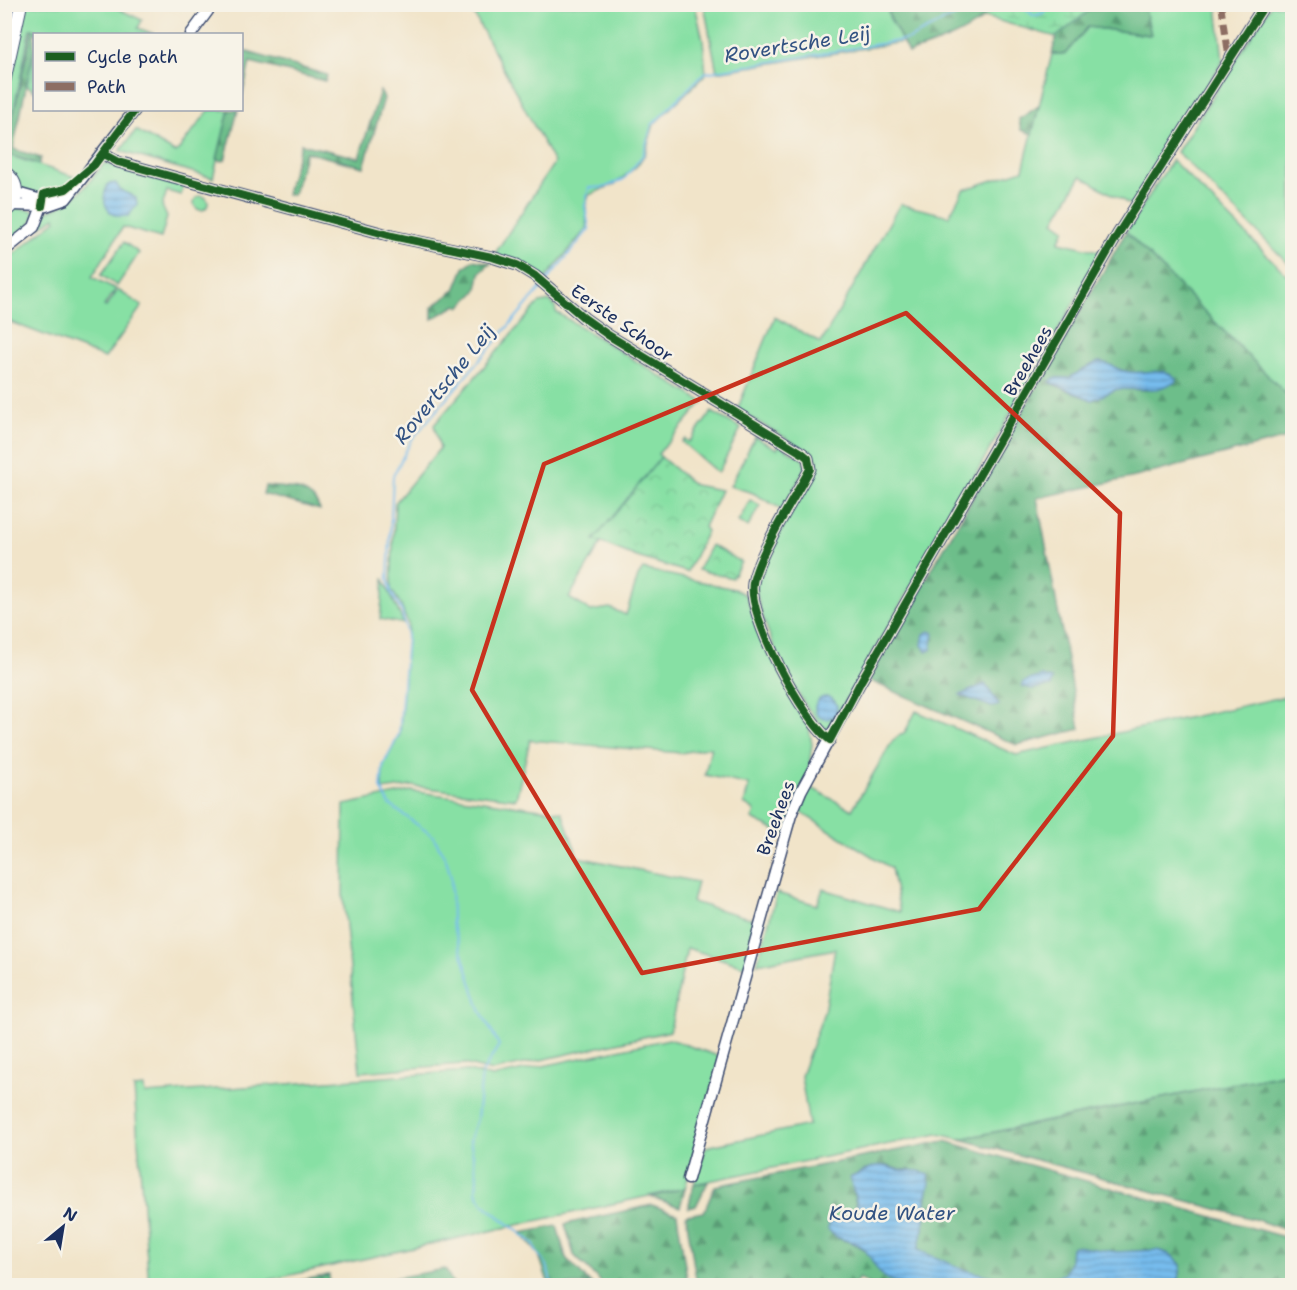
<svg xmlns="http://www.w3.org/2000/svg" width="1297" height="1290" font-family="'Shantell Sans',sans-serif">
<defs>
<pattern id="forest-firs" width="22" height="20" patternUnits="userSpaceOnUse" patternTransform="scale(1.5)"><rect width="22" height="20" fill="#6dbe8a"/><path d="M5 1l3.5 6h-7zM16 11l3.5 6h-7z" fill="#599b74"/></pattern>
<pattern id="wetland-marsh" width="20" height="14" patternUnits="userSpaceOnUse" patternTransform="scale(1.5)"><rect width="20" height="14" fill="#87e0a4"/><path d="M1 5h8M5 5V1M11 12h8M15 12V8" fill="none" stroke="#74c090"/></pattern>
<pattern id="park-crowns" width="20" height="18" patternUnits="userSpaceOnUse" patternTransform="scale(1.5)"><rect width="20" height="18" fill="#87e0a4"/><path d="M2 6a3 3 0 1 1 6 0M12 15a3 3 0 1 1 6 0" fill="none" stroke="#74c090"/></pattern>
<pattern id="water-rules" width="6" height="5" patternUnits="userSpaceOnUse" patternTransform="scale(1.5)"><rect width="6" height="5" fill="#76bced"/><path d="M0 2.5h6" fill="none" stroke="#6099c3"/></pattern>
</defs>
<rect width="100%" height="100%" fill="#f7f3e8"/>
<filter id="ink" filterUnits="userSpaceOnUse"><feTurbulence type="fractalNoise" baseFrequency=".0167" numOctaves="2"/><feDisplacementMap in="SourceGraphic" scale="12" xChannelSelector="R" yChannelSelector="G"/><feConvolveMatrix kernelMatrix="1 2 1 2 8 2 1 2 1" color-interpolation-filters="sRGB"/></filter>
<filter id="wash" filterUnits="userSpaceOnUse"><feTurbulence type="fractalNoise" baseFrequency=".008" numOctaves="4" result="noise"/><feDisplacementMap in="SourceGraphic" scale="24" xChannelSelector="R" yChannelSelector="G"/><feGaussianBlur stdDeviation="1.35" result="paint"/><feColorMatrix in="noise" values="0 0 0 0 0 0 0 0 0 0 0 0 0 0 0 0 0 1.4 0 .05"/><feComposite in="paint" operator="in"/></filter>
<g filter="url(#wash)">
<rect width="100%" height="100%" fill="#f1e4c9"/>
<!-- green -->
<path fill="#87e0a4" stroke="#518881" stroke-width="1.5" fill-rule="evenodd" d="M 5,5 L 16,5 L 5,60 Z
M 24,5 L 110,5 L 142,20 L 138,28 L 154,34 L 48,34 L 30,29 L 5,154 L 78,178 L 67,187 L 45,192 L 42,197 L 24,192 L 5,168 L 5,99 Z
M 469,5 L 695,5 L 703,40 L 706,74 L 654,124 L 645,154 L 637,166 L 615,184 L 589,195 L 586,205 L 587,228 L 545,279 L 494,255 L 554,163 Z
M 704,5 L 892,5 L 889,17 L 903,42 L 717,72 Z
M 1144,5 L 1217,5 L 1223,61 L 1132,206 L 1081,176 L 1054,221 L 1065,229 L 1059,242 L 1103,252 L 830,728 L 825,729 C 795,699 758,622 755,580 L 818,461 L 809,451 L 737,410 L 775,317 L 821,343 L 900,204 L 949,216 L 963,190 L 1023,170 L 1052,54 L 1065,54 L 1088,27 L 1151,35 Z
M 1271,5 L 1292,5 L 1292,267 L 1177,152 Z
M 209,110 L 229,110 L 213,178 L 120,151 L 136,130 L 176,153 Z
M 1172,160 L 1292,280 L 1292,400 L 1126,232 Z
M 104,163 L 184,184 L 181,195 L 167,191 L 162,206 L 167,217 L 161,238 L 123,227 L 92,277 L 116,289 L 104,306 L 106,307 L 118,290 L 142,306 L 105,358 L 5,320 L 5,261 L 56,220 L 55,217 L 41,227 L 39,224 L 45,212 C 74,203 87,186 104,163 ZM 120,190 L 132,195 L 128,216 Z
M194 203a7 7 0 1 1 14 0a7 7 0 1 1-14 0Z
M 15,208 L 32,210 L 35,213 L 29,228 L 14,238 L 5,234 L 5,215 Z
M 124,242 L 139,253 L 117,286 L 101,275 Z
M 550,301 L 555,306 L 556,312 L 703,402 L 658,454 L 661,457 L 595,539 L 601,543 L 569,598 L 591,611 L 610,608 L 626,615 L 638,576 L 643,569 L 734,589 L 746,595 L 758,631 L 808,722 L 812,744 L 808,775 L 785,835 L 752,819 L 755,811 L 744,804 L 749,785 L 705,775 L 711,747 L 681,753 L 530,740 L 516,799 L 412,786 L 382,790 L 383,766 L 400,734 L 408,624 L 400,603 L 391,589 L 395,503 L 440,448 L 434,425 L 536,306 L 540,303 Z
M 712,412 L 741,428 L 718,473 L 682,442 L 685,439 L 689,442 Z
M 755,437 L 777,449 L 779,445 L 802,458 L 806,466 L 783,510 L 753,493 L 730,486 Z
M 750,500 L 760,505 L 748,527 L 738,522 Z
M 384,580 L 404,624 L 380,619 Z
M 1292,695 L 1292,1072 L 960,1139 L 938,1134 L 694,1184 L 706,1147 L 809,1125 L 801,1076 L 824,1012 L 835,949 L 757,964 L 777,893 L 817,905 L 823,889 L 900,912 L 891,868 L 800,812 L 810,787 L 852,810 L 893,740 L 905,732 L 916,711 L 1016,755 Z
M 411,791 L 562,812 L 578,857 L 697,882 L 692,902 L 760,921 L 747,967 L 687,948 L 670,1031 L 492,1071 L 464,1064 L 360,1072 L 343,895 L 344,805 Z
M 669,1039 L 721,1057 L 685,1188 L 241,1286 L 149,1285 L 134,1088 L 144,1087 L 145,1094 L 468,1071 L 492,1077 Z"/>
<!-- forest -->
<path fill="url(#forest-firs)" stroke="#447674" stroke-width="1.5" fill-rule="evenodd" d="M 979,4 L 985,17 C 962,36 936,44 908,53 L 888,13 L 892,5 Z
M 1096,5 L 1144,5 L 1151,35 L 1088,27 L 1065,54 L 1052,54 L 1056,37 Z
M 32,29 L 48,34 L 34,34 L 34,49 L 13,149 L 41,158 L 39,164 L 5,154 Z
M 244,51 L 327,75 L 325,81 L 250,62 L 242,96 Z
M 380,91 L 384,98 L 364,167 L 306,152 L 293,195 L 286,194 L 301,144 L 359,158 Z
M 1039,106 L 1032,134 L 1021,130 L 1019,119 Z
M 229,110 L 238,110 L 225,160 L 222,161 L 217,159 Z
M 1126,232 L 1292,400 L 1292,474 L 1287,438 L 1135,477 L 1037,498 L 1080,729 L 1017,745 L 868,680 ZM 1097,362 C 1109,361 1117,371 1129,372 C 1145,374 1154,369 1171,374 L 1176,382 L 1147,390 L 1117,389 L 1092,400 L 1052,384 L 1054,378 L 1069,378 ZM 960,695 L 993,696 L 998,702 L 992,707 Z
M 473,260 L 491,263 L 480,273 C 476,299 476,289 460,307 L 457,305 L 432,319 L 432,307 L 455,290 L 464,268 Z
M 265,486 C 286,488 312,486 320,510 L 263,494 Z
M 1292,1072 L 1292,1232 L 1257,1220 L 960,1139 Z
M 945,1141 L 1284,1237 L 1292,1241 L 1292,1285 L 1178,1285 L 1181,1265 C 1166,1242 1137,1253 1114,1252 C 1102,1251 1089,1249 1076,1246 L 1071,1249 L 1070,1263 L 1064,1274 C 1028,1290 953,1271 919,1252 C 916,1239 926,1228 926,1215 C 927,1204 925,1198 929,1187 L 910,1169 C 901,1172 896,1168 887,1166 C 874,1164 861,1172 850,1178 L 858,1212 L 852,1220 L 839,1220 L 837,1238 C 844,1241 853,1242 859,1246 C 879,1261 880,1277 907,1285 L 871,1285 L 859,1278 L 853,1286 L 697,1285 L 686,1215 L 704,1212 L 715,1186 Z
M 708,1182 L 696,1206 L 688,1208 L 694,1184 Z
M 685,1188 L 680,1207 L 651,1197 L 684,1188 Z
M 652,1205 L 677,1214 L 688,1285 L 604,1285 L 574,1255 L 565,1224 Z
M 557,1226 L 566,1258 L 592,1285 L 549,1285 L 539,1255 L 521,1233 Z
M 445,1269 L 454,1285 L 356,1285 Z
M 329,1275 L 330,1285 L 280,1285 Z"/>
<!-- wetland -->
<path fill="url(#wetland-marsh)" stroke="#518881" stroke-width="1.5" d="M 979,5 L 1096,5 L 1056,37 L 985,17 Z"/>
<!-- park -->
<path fill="url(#park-crowns)" stroke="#518881" stroke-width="1.5" d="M 34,49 L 34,91 L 27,85 Z
M 661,457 L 694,485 L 721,490 L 704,527 L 707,531 L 687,572 L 637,557 L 594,540 Z
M 711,545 L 741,562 L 732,578 L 698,570 Z"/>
<!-- water -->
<path fill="url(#water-rules)" stroke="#4876a6" stroke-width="1.5" d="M 116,183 L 120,190 L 136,198 L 137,205 L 128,216 C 106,219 100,201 108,184 Z
M 1097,362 C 1108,361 1114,369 1124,371 C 1142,377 1159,364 1176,378 L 1176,382 L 1157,389 L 1117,389 L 1092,400 L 1050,382 L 1054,378 L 1069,378 Z
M 929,631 L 934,633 L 931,650 L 926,651 L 922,645 L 924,634 Z
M 1042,676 L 1052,679 L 1051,686 L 1032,689 L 1022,686 L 1023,682 Z
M 985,684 L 999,705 L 992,707 L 960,695 Z
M815 708a11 11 0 1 1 22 0a11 11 0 1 1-22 0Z
M 875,1166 C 885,1164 890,1169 899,1170 C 911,1172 917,1168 928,1175 L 930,1183 L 926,1197 L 926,1215 L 918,1250 L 965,1270 L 1013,1281 L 1037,1282 L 1064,1274 L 1070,1263 L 1071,1248 L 1074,1246 L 1117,1252 L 1157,1250 L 1171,1255 L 1181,1265 L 1178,1285 L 907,1286 C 899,1283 886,1281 881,1274 C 873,1265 869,1250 857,1244 C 846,1239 836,1240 828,1229 L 828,1223 L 854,1218 L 858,1208 L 850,1178 Z"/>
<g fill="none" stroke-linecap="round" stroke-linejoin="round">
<!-- stream -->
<path stroke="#76bced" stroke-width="2" d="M 1020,4 L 1034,16 L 1043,13 L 1052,4
M 546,282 L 589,229 L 585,206 L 589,188 L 606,187 L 624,179 L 643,155 L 652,125 L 704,73 L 909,39 L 977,4
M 542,287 L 412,439 L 393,476 L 388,579 L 391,592 L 402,612 L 407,636 L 399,734 L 383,766 L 381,788 L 390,805 L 433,836 L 446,859 L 451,877 L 452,923 L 480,1010 L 499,1045 L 482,1073 L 477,1119 L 470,1140 L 477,1176 L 476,1192 L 483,1204 L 534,1244 L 536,1251 L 547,1265 L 552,1286"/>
</g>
</g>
<g filter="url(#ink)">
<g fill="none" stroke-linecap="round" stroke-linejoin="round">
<!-- minor casing -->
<g stroke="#3b4a6e" stroke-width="13">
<path id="minor" d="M 191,34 L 213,4
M 103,154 L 118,162 L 392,236 L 492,257 L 517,265 L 535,276 L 584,318 L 608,335 L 802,453 L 808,458 L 810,469 C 795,497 758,554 753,583 C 747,616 803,720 830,740
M 17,193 L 38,199 L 54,198
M 13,205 L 46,206 L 66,199 L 135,110
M 4,251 L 34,227 L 42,206
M 688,1179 L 791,815 L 801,791 L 861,681 L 1118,234 L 1265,4"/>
</g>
<!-- major casing -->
<g stroke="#3b4a6e" stroke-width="14">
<path id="major" d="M 4,82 L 21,4
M 4,172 C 20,182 20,202 4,212"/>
</g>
<!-- minor -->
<use href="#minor" stroke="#fff" stroke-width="10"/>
<!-- major -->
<use href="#major" stroke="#fff" stroke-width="12"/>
<!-- quiet -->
<path stroke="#8d6e63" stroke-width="6" stroke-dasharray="12 6" stroke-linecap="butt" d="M 1221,4 L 1229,61"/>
<!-- cycleway casing -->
<g stroke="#f7f3e8" stroke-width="11">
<path id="cycleway" d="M 103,154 L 118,162 L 392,236 L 492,257 L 517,265 L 535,276 L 584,318 L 608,335 L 802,453 L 808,458 L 810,469 C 795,497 758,554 753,583 C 747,616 803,720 830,740 L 861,681 L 1118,234 L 1265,4
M 42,206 L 44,194 L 66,189 L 94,165 L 135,110"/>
</g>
<!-- cycleway -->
<use href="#cycleway" stroke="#1b5e20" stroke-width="8"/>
</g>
</g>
<!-- marked area -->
<path fill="none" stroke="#c8321e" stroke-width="4.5" stroke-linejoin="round" d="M 906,313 L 1120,513 L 1113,736 L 979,909 L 642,973 L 472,690 L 544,464 Z"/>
<g text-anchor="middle" stroke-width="5" stroke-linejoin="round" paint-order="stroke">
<!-- street labels -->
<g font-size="18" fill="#1b2f5e" stroke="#f7f3e8">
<text transform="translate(622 323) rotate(35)" y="6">Eerste Schoor</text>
<text transform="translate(1028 361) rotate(-60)" y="6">Breehees</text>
<text transform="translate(776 818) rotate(-70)" y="6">Breehees</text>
</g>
<!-- water labels -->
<g font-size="20" font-style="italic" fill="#325282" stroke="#f7f3e8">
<text transform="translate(797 44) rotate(-9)" y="7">Rovertsche Leij</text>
<text transform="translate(444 384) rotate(-51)" y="7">Rovertsche Leij</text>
<text x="892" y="1220">Koude Water</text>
</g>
</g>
<!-- margin -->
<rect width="1297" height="1290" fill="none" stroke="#f7f3e8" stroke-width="24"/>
<!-- legend -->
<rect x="33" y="33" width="210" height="78" fill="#f7f3e8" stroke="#9fa5b1" stroke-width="1.5"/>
<rect x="45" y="52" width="30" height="9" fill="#1b5e20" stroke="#9fa5b1" stroke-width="1.5"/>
<text x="87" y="63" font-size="18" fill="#1b2f5e">Cycle path</text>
<rect x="45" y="82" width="30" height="9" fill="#8d6e63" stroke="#9fa5b1" stroke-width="1.5"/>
<text x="87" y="93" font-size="18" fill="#1b2f5e">Path</text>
<!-- north arrow -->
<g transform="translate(63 1227) rotate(30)" stroke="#f7f3e8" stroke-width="4.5" paint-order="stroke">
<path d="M0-4.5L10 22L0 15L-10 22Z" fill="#1b2f5e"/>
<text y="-9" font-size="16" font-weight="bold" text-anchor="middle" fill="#1b2f5e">N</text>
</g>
</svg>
